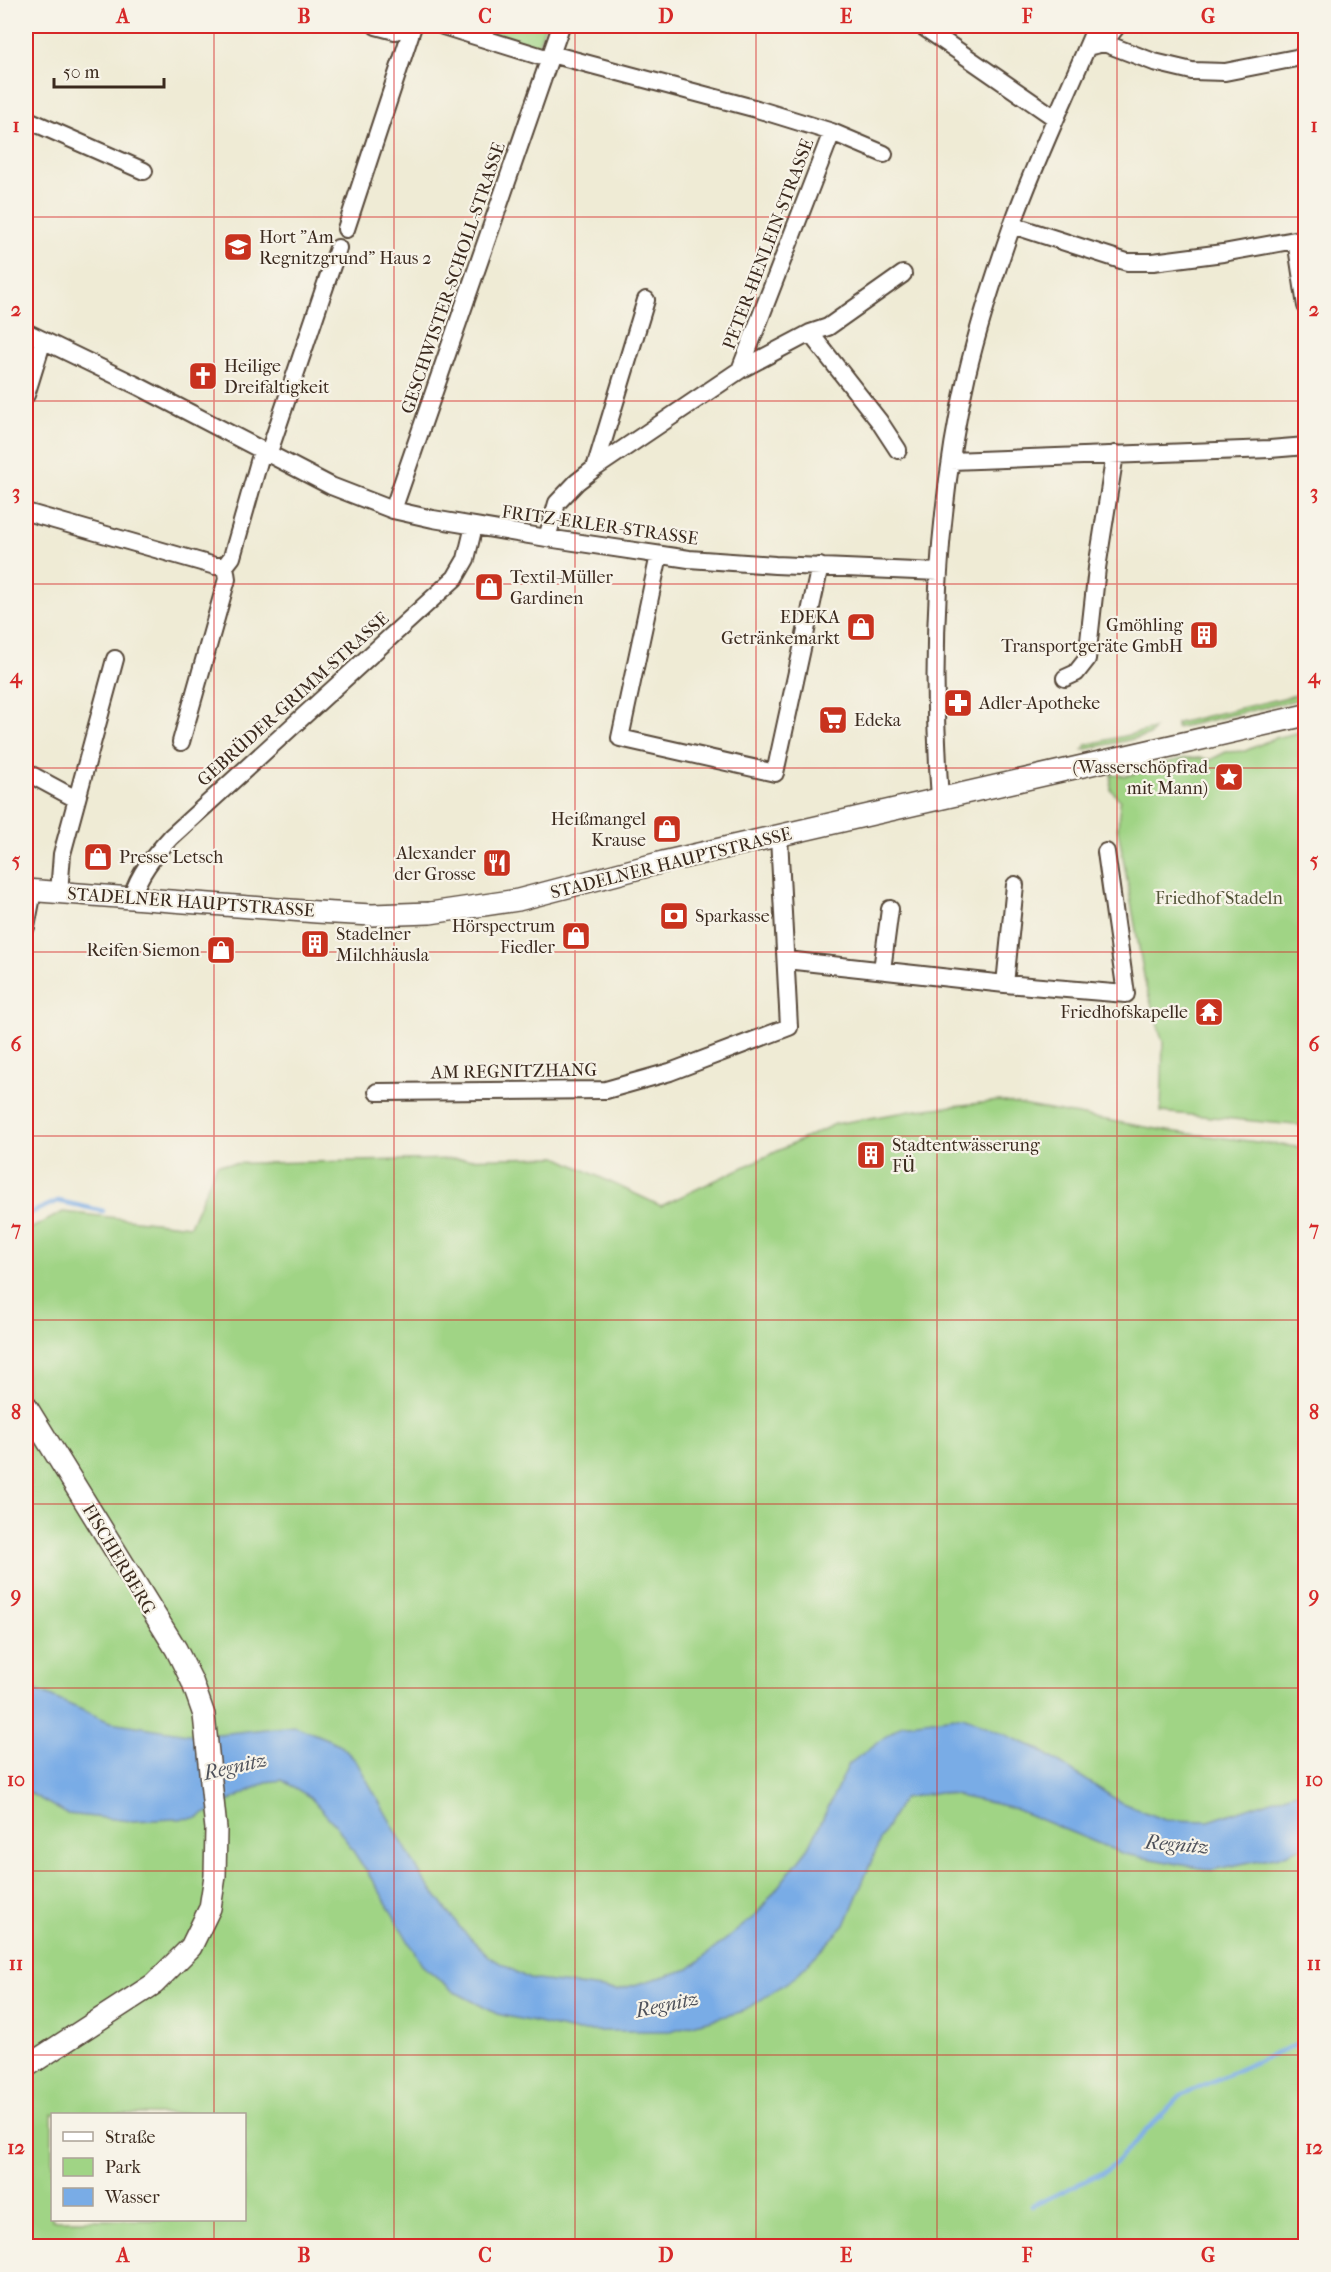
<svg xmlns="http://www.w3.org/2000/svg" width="1331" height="2272" font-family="'IM FELL French Canon',serif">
<rect width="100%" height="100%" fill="#f7f3e8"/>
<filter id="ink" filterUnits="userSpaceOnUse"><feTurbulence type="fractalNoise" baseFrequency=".0167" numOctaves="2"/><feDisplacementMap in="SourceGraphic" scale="12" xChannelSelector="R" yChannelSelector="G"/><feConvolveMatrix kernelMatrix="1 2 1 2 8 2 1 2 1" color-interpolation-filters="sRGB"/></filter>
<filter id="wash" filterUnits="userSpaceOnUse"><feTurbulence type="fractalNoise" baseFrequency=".008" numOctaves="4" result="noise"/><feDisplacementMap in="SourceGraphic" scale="24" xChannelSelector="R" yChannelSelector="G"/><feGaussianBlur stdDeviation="1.35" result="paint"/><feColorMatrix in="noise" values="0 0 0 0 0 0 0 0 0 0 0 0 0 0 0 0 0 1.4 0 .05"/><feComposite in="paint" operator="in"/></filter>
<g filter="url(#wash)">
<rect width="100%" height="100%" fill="#efebd5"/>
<!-- green -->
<path fill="#a0d485" stroke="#6e7f52" stroke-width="1.5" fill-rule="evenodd" d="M 463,26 L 545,26 L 536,50 Z
M 1305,693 L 1305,698 L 1176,728 L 1177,723 Z
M 1154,729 L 1150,735 L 1083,750 L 1086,745 Z
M 1305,731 L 1305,1126 L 1161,1112 L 1163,1042 L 1146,987 L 1118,829 L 1120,800 L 1111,790 L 1111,774 C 1116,775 1124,777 1129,775 C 1156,768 1183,752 1210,760 L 1226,752 L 1245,751 L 1275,738 Z
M 999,1101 L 1168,1131 L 1305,1148 L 1305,2246 L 26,2246 L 26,1231 L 63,1212 L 190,1226 L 217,1164 L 557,1157 L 661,1206 L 835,1124 L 917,1110 ZM 52,2114 L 244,2114 L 244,2220 L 52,2220 Z"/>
<!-- water -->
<path fill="#79ace6" stroke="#5a6b82" stroke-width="1.5" d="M 26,1686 L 110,1722 L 200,1736 L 295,1726 L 339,1744 L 356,1761 L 422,1877 L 462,1930 L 491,1958 L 529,1979 L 617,1990 L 689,1969 L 756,1915 L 809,1847 L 849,1764 L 902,1724 L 963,1716 L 1040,1750 L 1120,1802 L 1165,1820 L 1209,1821 L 1305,1789 L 1305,1846 L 1280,1856 L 1211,1870 L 1124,1854 L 1010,1807 L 939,1792 L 903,1798 L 881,1838 L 845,1925 L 795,1977 L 744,2011 L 670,2031 L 574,2031 L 497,2014 L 455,1992 L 422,1965 L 380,1892 L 338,1828 L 310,1797 L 282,1780 L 266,1782 L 197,1818 L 131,1821 L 67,1814 L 26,1791 Z"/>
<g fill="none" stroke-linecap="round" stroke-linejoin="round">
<!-- stream -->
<path stroke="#79ace6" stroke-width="4.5" d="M 26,1215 L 58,1201 L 103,1211
M 1032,2206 L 1108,2170 L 1181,2095 L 1306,2040"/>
</g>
</g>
<g filter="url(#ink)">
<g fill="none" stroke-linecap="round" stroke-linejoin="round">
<!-- minor casing -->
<g stroke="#564739" stroke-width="20">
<path id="minor" d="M 376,26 L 395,31 L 405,26
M 443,26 L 549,59
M 922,26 L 1055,118
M 1104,43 L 1117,26
M 1087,47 L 1104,43 L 1154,62 L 1192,71 L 1225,72 L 1306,56
M 551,54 L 757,109 L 832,132 L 740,370
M 26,119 L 144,171
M 832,132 L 884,154
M 1012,225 L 1127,262 L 1153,262 L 1223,253 L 1306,238
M 346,229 L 413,26
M 1296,240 L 1306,306
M 26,332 L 140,387 L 331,486 L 393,510 L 433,519 L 547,538 L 689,559 L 775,565 L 939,572
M 810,333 L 879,421 L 898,450
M 26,395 L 43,340
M 268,455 L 338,248
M 951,461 L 1270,449 L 1306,446
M 595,468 L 646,300
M 393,510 L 561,26
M 26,512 L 215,566 L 225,566 L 232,557 L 262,451
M 547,538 L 557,503 L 577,482 L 595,468 L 740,370 L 810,333 L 828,327 L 903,274
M 659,555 L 620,738 L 775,773 L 820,566
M 1065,678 L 1076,673 L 1087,659 L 1097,568 L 1115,454
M 181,742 L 227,579 L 225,566
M 26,772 L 76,799
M 940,798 C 930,661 936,508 967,374 C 979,324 995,274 1012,226 C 1036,158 1068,93 1096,26
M 59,893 L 62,854 L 115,659
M 131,899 C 140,872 152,858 171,837 L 455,578 L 466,559 L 474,526
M 26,927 L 33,891
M 786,960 L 1005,984 L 1126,994 L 1106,852
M 882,970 L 890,909
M 1005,984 L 1015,885
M 377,1092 L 606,1090 L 670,1072 L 789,1027 L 779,837"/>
</g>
<!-- major casing -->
<g stroke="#564739" stroke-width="24">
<path id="major" d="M 26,890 L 317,912 L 372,915 L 430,913 L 518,900 L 663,862 L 1306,715
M 26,1406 L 176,1649 L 192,1681 L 204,1715 L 216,1829 L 215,1876 L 210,1908 L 191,1947 L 154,1984 L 26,2067"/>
</g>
<!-- minor -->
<use href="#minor" stroke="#fff" stroke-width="16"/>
<!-- major -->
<use href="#major" stroke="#fff" stroke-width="21"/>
</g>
</g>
<!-- grid -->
<path fill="none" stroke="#d62828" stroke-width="1.5" stroke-opacity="0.55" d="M 214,26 L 214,2114M 394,26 L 394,2246M 575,26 L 575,2246M 756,26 L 756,2246M 937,26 L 937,2246M 1117,26 L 1117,2246M 26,217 L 1306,217M 26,401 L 1306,401M 26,584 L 1306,584M 26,768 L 1306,768M 26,952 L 1306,952M 26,1136 L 1306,1136M 26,1320 L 1306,1320M 26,1504 L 1306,1504M 26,1688 L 1306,1688M 26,1871 L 1306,1871M 26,2055 L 1306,2055M 214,2220 L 214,2246"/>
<!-- icons -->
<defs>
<g id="school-square" transform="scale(1.5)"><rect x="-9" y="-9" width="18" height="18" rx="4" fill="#c8321e" stroke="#f7f3e8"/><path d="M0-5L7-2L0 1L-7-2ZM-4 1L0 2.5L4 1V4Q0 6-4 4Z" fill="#fff"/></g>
<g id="church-square" transform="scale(1.5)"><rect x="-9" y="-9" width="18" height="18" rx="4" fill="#c8321e" stroke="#f7f3e8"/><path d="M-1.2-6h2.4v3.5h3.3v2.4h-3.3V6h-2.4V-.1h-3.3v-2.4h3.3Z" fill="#fff"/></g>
<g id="shop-square" transform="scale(1.5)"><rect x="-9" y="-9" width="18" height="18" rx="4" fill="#c8321e" stroke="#f7f3e8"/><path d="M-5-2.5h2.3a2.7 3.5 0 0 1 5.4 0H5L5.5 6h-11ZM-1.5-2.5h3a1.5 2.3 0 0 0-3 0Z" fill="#fff"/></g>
<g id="building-square" transform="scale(1.5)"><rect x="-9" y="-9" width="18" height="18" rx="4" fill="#c8321e" stroke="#f7f3e8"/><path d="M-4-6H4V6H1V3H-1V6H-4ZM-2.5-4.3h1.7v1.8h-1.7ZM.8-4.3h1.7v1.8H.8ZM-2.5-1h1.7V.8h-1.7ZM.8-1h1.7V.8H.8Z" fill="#fff"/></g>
<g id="pharmacy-square" transform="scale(1.5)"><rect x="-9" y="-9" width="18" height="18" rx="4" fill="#c8321e" stroke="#f7f3e8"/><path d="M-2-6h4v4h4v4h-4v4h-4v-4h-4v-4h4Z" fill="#fff"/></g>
<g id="supermarket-square" transform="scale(1.5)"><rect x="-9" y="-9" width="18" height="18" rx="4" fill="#c8321e" stroke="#f7f3e8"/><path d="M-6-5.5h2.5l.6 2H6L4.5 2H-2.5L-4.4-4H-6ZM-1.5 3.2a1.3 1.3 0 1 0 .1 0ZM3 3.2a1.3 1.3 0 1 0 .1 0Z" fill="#fff"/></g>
<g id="sight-square" transform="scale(1.5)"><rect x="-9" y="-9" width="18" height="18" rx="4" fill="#c8321e" stroke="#f7f3e8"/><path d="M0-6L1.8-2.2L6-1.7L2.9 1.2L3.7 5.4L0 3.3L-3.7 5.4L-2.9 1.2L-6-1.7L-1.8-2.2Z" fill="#fff"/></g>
<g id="restaurant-square" transform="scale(1.5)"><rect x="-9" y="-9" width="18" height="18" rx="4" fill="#c8321e" stroke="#f7f3e8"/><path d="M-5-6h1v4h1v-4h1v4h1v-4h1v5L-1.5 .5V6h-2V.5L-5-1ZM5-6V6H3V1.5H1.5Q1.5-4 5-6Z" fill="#fff"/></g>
<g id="bank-square" transform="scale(1.5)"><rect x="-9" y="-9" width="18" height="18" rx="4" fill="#c8321e" stroke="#f7f3e8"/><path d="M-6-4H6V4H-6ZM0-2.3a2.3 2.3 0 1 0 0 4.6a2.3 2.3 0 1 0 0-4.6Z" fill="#fff"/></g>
<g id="temple-square" transform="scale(1.5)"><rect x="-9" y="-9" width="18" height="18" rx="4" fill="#c8321e" stroke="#f7f3e8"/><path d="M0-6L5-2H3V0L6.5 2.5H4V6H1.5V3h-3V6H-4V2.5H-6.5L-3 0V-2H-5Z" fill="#fff"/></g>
</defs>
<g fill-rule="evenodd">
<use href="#school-square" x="238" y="247"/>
<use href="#church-square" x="203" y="376"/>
<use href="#shop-square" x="489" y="587"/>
<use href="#shop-square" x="861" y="627"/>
<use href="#building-square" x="1204" y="635"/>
<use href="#pharmacy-square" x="958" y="703"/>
<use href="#supermarket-square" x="833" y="720"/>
<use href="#sight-square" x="1229" y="777"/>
<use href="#shop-square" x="667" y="829"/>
<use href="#shop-square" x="98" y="857"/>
<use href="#restaurant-square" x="497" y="863"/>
<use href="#bank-square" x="674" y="916"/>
<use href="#shop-square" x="576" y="936"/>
<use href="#building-square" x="315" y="944"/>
<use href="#shop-square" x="221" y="950"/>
<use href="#temple-square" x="1209" y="1012"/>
<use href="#building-square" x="871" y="1155"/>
</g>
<g text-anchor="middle" stroke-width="4.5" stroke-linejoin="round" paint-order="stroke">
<!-- poi labels -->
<g font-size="18" fill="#3b2a1e" stroke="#f7f3e8" text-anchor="start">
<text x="259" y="243">Hort "Am<tspan x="259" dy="21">Regnitzgrund" Haus 2</tspan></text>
<text x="224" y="372">Heilige<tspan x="224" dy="21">Dreifaltigkeit</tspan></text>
<text x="510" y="583">Textil-Müller<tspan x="510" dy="21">Gardinen</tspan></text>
<text x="840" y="623" text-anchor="end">EDEKA<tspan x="840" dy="21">Getränkemarkt</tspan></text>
<text x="1183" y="631" text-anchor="end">Gmöhling<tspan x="1183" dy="21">Transportgeräte GmbH</tspan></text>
<text x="979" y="709">Adler-Apotheke</text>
<text x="854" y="726">Edeka</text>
<text x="1208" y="773" text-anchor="end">(Wasserschöpfrad<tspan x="1208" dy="21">mit Mann)</tspan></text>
<text x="646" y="825" text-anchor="end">Heißmangel<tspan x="646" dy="21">Krause</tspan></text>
<text x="476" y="859" text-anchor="end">Alexander<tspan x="476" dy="21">der Grosse</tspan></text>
<text x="119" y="863">Presse Letsch</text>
<text x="695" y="922">Sparkasse</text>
<text x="555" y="932" text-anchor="end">Hörspectrum<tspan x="555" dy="21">Fiedler</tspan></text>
<text x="336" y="940">Stadelner<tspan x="336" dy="21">Milchhäusla</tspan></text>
<text x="200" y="956" text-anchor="end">Reifen Siemon</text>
<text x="1188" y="1018" text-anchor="end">Friedhofskapelle</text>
<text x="892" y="1151">Stadtentwässerung<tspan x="892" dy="21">FÜ</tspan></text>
</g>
<!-- street labels -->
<g font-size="18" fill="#3b2a1e" stroke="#f7f3e8">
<text transform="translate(768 244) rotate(-69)" y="6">PETER-HENLEIN-STRASSE</text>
<text transform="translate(453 278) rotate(-71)" y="6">GESCHWISTER-SCHOLL-STRASSE</text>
<text transform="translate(600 525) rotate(8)" y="6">FRITZ-ERLER-STRASSE</text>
<text transform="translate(293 699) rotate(-42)" y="6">GEBRÜDER-GRIMM-STRASSE</text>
<text transform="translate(671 863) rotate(-14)" y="6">STADELNER HAUPTSTRASSE</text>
<text transform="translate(191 902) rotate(4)" y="6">STADELNER HAUPTSTRASSE</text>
<text transform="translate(514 1071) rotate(-1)" y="6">AM REGNITZHANG</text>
<text transform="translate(119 1559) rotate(59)" y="6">FISCHERBERG</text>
</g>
<!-- park labels -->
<g font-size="18" fill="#545438" stroke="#f7f3e8">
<text x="1219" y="904">Friedhof Stadeln</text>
</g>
<!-- water labels -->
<g font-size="20" font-style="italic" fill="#4e515a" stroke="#f7f3e8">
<text transform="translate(235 1766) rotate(-13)" y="7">Regnitz</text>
<text transform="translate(1177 1844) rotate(5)" y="7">Regnitz</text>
<text transform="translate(667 2004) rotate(-12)" y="7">Regnitz</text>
</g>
</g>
<!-- margin -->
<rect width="1331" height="2272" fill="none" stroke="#f7f3e8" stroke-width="66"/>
<!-- legend -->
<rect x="51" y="2113" width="195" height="108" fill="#f7f3e8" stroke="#aca397" stroke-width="1.5"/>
<rect x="63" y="2132" width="30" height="9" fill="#ffffff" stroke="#aca397" stroke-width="1.5"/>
<text x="105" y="2143" font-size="18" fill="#3b2a1e">Straße</text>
<rect x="63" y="2158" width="30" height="18" fill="#a0d485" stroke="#aca397" stroke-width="1.5"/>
<text x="105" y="2173" font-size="18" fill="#3b2a1e">Park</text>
<rect x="63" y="2188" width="30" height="18" fill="#79ace6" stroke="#aca397" stroke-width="1.5"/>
<text x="105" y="2203" font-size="18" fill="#3b2a1e">Wasser</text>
<!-- scale -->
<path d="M54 78v9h110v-9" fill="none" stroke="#3b2a1e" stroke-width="3"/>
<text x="63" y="78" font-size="18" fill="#3b2a1e" stroke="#f7f3e8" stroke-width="4.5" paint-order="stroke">50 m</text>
<rect x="33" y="33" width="1265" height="2206" fill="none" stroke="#d62828" stroke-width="2"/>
<g font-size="20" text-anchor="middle" font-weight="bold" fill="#d62828">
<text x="123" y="23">A</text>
<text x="304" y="23">B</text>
<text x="485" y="23">C</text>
<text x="666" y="23">D</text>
<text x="846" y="23">E</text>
<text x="1027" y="23">F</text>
<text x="1208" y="23">G</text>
<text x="16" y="132">1</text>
<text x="1314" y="132">1</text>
<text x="16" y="316">2</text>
<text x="1314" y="316">2</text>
<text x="16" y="499">3</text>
<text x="1314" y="499">3</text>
<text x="16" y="683">4</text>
<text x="1314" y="683">4</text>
<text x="16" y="867">5</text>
<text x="1314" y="867">5</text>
<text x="16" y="1051">6</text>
<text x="1314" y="1051">6</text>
<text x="16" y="1235">7</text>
<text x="1314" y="1235">7</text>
<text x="16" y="1419">8</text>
<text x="1314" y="1419">8</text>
<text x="16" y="1602">9</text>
<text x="1314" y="1602">9</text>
<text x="16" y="1786">10</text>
<text x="1314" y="1786">10</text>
<text x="16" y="1970">11</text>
<text x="1314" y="1970">11</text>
<text x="16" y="2154">12</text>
<text x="1314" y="2154">12</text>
<text x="123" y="2262">A</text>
<text x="304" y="2262">B</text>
<text x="485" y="2262">C</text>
<text x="666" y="2262">D</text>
<text x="846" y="2262">E</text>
<text x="1027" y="2262">F</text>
<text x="1208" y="2262">G</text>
</g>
</svg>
